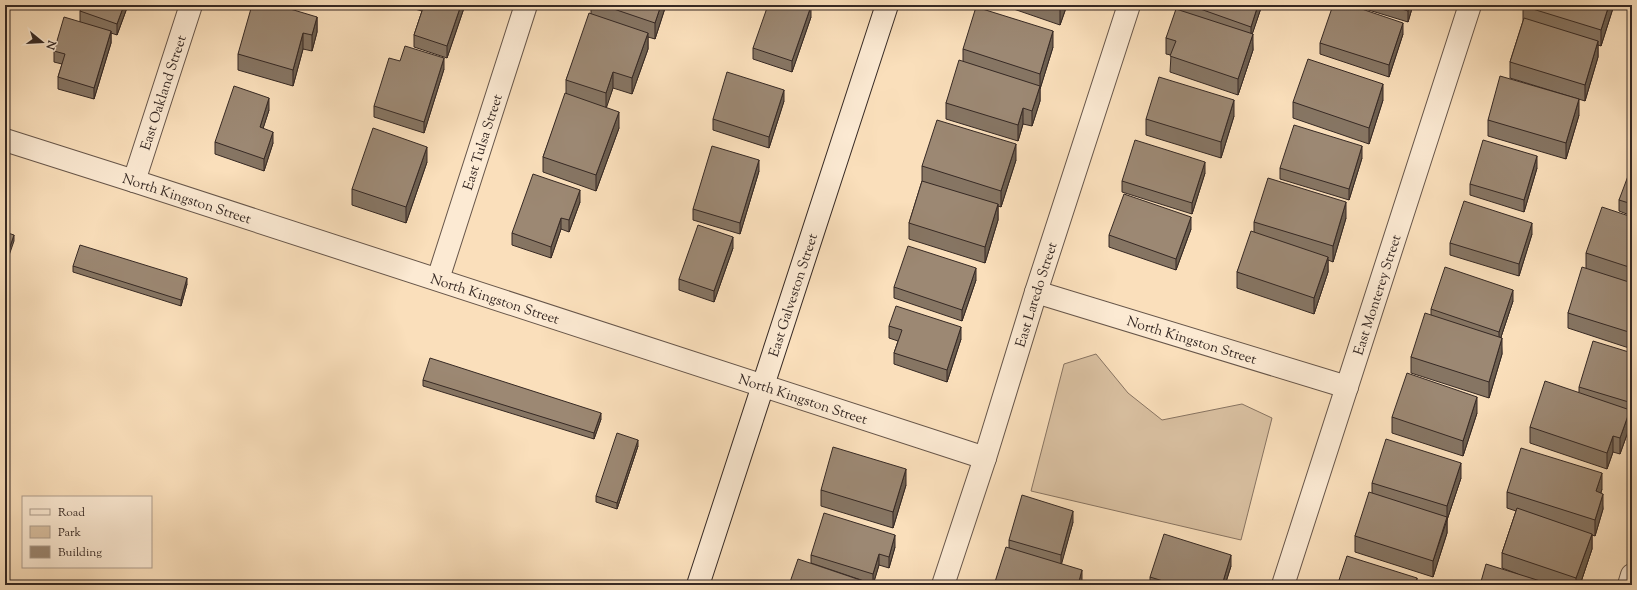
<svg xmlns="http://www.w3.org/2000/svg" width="1637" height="590" font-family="'Sorts Mill Goudy',serif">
<rect width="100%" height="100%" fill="#fadfbb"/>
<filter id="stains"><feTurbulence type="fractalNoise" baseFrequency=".005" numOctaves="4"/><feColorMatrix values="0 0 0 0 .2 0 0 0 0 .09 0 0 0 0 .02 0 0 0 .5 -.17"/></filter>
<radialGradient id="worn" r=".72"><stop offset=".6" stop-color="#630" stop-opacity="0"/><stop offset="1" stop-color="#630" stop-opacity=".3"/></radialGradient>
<!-- green -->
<path fill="#d9c0a1" stroke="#887462" d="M 1096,354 L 1128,393 L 1162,420 L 1242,404 L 1272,418 L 1241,540 L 1031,491 L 1064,364 Z"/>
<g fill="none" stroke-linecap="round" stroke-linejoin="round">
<!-- street casing -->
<g stroke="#67564a" stroke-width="24">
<g id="street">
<path id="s1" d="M 5,140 L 134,181 L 985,458"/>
<path id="s2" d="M 134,181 L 191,5"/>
<path id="s3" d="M 438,279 L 526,5"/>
<path id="s4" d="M 1036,292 L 1347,387"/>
<path id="s5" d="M 943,585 L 985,458 L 1036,292 L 1129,5"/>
<path id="s6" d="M 1283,585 L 1470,5"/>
<path d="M 1629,585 L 1632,575"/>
</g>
</g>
<!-- secondary casing -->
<g stroke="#362924" stroke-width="24">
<g id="secondary">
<path id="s7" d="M 698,585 L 887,5"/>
</g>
</g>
<!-- street -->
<use href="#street" stroke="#fcead3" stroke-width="22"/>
<!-- secondary -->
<use href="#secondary" stroke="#fcead3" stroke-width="22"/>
</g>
<!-- wall -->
<path fill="#867563" stroke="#362924" d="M 128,5 L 117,35 L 111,33 L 111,43 L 94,99 L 58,89 L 58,77 L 62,64 L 54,62 L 54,51 L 80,22 L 80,11 Z
M 291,5 L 305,5 L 304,9 Z
M 411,5 L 465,5 L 447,58 L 414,47 L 414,35 L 422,11 L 411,8 Z
M 591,5 L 666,5 L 655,39 L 648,37 L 648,49 L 632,94 L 613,88 L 606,107 L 619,128 L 596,191 L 543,172 L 543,157 L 566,94 L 566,80 L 591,14 Z
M 1002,5 L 1067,5 L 1060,25 Z
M 1181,5 L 1262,5 L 1252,34 L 1253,50 L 1238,95 L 1170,72 L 1171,55 L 1166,54 L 1166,38 L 1181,11 Z
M 1352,5 L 1413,5 L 1408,22 Z
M 1614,5 L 1601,46 L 1598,45 L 1598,57 L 1585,101 L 1510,78 L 1510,62 L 1523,21 L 1523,6 Z
M 317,17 L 317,32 L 312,51 L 303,49 L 293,86 L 238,70 L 238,54 Z
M 811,17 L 792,72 L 753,59 L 753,48 Z
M 1403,34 L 1389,77 L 1320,54 L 1320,43 Z
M 1053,47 L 1040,89 L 1040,101 L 1032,126 L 1023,124 L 1018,141 L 946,119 L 946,103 L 963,62 L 963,49 Z
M 444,69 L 424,133 L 374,117 L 374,106 Z
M 1383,100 L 1369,144 L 1293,118 L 1293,102 Z
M 784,101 L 769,148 L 713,130 L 713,119 Z
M 269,110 L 263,128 L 273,143 L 264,171 L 215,154 L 215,142 Z
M 1579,115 L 1566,159 L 1488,136 L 1488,120 Z
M 1234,116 L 1221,158 L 1146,135 L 1146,119 Z
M 1362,158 L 1349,200 L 1280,179 L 1280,168 Z
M 1016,160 L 1001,207 L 998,206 L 998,220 L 985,263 L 909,239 L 909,223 L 922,181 L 922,166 Z
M 427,162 L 406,223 L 352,205 L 352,189 Z
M 1537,168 L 1524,212 L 1470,195 L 1470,184 Z
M 759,171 L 740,234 L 693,220 L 693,209 Z
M 1205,173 L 1192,214 L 1122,192 L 1122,181 Z
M 1632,177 L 1632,216 L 1619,211 L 1619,200 Z
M 580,202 L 569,232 L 561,229 L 551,258 L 512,245 L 512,233 Z
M 1632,217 L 1632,349 L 1568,328 L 1568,313 L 1586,268 L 1586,253 Z
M 1346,218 L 1333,262 L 1328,260 L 1328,272 L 1314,314 L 1237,288 L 1237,272 L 1254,232 L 1254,222 Z
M 1191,229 L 1176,270 L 1109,247 L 1109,235 Z
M 1532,234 L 1519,276 L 1450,255 L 1450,243 Z
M 733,248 L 714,302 L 679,290 L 679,279 Z
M 73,266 L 187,284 L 181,306 L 73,272 Z
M 976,280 L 962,321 L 894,298 L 894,287 Z
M 1513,301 L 1501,337 L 1502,354 L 1489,398 L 1411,373 L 1411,357 L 1431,315 L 1431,309 Z
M 889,326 L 961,339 L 947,382 L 894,364 L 894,353 L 898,341 L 889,338 Z
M 1632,353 L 1632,414 L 1630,414 L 1630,426 L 1620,454 L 1613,452 L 1607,469 L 1530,443 L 1530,427 L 1579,392 L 1579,387 Z
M 423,380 L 601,419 L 594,439 L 423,386 Z
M 1477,413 L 1463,456 L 1392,433 L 1392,417 Z
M 638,446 L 617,509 L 596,502 L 596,496 Z
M 1461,478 L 1447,520 L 1447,533 L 1433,577 L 1355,552 L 1355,536 L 1372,493 L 1372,483 Z
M 906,485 L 893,528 L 821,506 L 821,490 Z
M 1602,489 L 1601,493 L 1603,509 L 1595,536 L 1592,535 L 1592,549 L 1580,585 L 1480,585 L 1518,574 L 1502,568 L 1502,553 L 1516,511 L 1507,508 L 1507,492 Z
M 1073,522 L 1061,564 L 1082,585 L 1009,548 L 1009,540 Z
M 895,547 L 889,568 L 879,565 L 873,584 L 811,563 L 811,555 Z
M 1231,566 L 1225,585 L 1150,585 L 1150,577 Z
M 1339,580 L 1417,585 L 1339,585 Z"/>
<!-- shaded-wall -->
<path fill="#6d5f50" stroke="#362924" d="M 124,5 L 128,5 L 117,35 L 117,24 Z
M 461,5 L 465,5 L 447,58 L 447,46 Z
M 661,5 L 666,5 L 655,39 L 655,23 Z
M 1062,5 L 1067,5 L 1060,25 L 1060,9 Z
M 1258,5 L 1262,5 L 1251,38 L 1251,27 Z
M 1410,5 L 1413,5 L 1408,22 L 1408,11 Z
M 1609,5 L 1614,5 L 1601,46 L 1601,30 Z
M 811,6 L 811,17 L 792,72 L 792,61 Z
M 317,17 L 317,32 L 312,51 L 312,35 Z
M 1403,23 L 1403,34 L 1389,77 L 1389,65 Z
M 111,31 L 111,43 L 94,99 L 94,88 Z
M 1053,31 L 1053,47 L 1040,89 L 1040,74 Z
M 303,33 L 303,49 L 293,86 L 293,70 Z
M 648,33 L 648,49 L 632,94 L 632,78 Z
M 1253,34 L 1253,50 L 1238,95 L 1238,79 Z
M 1598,41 L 1598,57 L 1585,101 L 1585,85 Z
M 444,58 L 444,69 L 424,133 L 424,122 Z
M 613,72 L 613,88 L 606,109 L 606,93 Z
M 1383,84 L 1383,100 L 1369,144 L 1369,128 Z
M 1040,86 L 1040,101 L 1032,126 L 1032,111 Z
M 784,90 L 784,101 L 769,148 L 769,137 Z
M 269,98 L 269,110 L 260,138 L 260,127 Z
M 1579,99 L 1579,115 L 1566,159 L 1566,143 Z
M 1234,100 L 1234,116 L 1221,158 L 1221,142 Z
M 1023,108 L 1023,124 L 1018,141 L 1018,125 Z
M 619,112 L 619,128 L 596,191 L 596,175 Z
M 273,132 L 273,143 L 264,171 L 264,159 Z
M 1016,144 L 1016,160 L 1001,207 L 1001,191 Z
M 1362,146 L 1362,158 L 1349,200 L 1349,189 Z
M 427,147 L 427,162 L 406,223 L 406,207 Z
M 1537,156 L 1537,168 L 1524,212 L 1524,200 Z
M 759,160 L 759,171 L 740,234 L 740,223 Z
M 1205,162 L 1205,173 L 1192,214 L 1192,203 Z
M 580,190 L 580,202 L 569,232 L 569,220 Z
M 1346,202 L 1346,218 L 1333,262 L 1333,246 Z
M 998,204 L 998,220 L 985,263 L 985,247 Z
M 1191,217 L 1191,229 L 1176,270 L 1176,259 Z
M 561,218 L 561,229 L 551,258 L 551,247 Z
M 1532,223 L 1532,234 L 1519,276 L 1519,264 Z
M 14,235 L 14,241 L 5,267 L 5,261 Z
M 733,237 L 733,248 L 714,302 L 714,291 Z
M 1328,257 L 1328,272 L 1314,314 L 1314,298 Z
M 976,268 L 976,280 L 962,321 L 962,310 Z
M 187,278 L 187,284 L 181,306 L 181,300 Z
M 1513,290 L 1513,301 L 1499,343 L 1499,332 Z
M 961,327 L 961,339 L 947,382 L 947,370 Z
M 1502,338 L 1502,354 L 1489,398 L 1489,382 Z
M 1477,397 L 1477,413 L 1463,456 L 1463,441 Z
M 1630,410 L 1630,426 L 1620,454 L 1620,438 Z
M 601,413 L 601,419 L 594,439 L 594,433 Z
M 1613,436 L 1613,452 L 1607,469 L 1607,453 Z
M 638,440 L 638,446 L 617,509 L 617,503 Z
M 1461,463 L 1461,478 L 1447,520 L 1447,533 L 1433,577 L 1433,561 L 1447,520 L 1447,506 Z
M 906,469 L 906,485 L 893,528 L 893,512 Z
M 1602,473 L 1602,489 L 1596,507 L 1596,491 Z
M 1603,494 L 1603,509 L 1595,536 L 1595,520 Z
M 1073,511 L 1073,522 L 1061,566 L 1061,555 Z
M 1592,534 L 1592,549 L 1580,585 L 1576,585 L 1576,578 Z
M 895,535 L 895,547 L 889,568 L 889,557 Z
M 879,554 L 879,565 L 873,585 L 873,574 Z
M 1231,555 L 1231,566 L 1225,585 L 1222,585 Z
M 1082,570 L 1082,585 L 1078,585 Z
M 1417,578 L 1417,585 L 1415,585 Z"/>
<!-- building -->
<path fill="#9c8873" stroke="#362924" d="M 82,5 L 124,5 L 117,24 L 80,11 Z
M 252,5 L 277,5 L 317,17 L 312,35 L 303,33 L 293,70 L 238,54 Z
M 424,5 L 461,5 L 447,46 L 414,35 Z
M 602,5 L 661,5 L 655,23 Z
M 768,5 L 809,5 L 811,6 L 792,61 L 753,48 Z
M 1048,5 L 1062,5 L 1060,9 Z
M 1189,5 L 1258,5 L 1251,27 Z
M 1333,5 L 1350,5 L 1403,23 L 1389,65 L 1320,43 Z
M 1389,5 L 1410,5 L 1408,11 Z
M 1523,5 L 1609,5 L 1601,30 L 1523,6 Z
M 976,7 L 1053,31 L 1040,74 L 963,49 Z
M 1176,9 L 1253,34 L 1238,79 L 1170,56 L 1176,41 L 1166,38 Z
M 589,13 L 648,33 L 632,78 L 613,72 L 606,93 L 566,80 Z
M 64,17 L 111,31 L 94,88 L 58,77 L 65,54 L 54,51 Z
M 1524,18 L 1598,41 L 1585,85 L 1510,62 Z
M 405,46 L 444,58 L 424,122 L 374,106 L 389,58 L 400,61 Z
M 1308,59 L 1383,84 L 1369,128 L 1293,102 Z
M 959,60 L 1040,86 L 1032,111 L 1023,108 L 1018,125 L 946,103 Z
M 727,72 L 784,90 L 769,137 L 713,119 Z
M 1500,76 L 1579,99 L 1566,143 L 1488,120 Z
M 1159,77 L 1234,100 L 1221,142 L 1146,119 Z
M 234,86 L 269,98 L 260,127 L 273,132 L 264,159 L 215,142 Z
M 565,93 L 619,112 L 596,175 L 543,157 Z
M 937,120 L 1016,144 L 1001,191 L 922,166 Z
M 1294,125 L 1362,146 L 1349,189 L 1280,168 Z
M 373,128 L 427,147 L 406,207 L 352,189 Z
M 1135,140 L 1205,162 L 1192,203 L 1122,181 Z
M 1483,140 L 1537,156 L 1524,200 L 1470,184 Z
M 712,146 L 759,160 L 740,223 L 693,209 Z
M 533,174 L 580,190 L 569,220 L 561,218 L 551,247 L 512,233 Z
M 1628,176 L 1632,177 L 1632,204 L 1619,200 Z
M 1268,178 L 1346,202 L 1333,246 L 1254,222 Z
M 922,181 L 998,204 L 985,247 L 909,223 Z
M 1124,194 L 1191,217 L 1176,259 L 1109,235 Z
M 1464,201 L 1532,223 L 1519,264 L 1450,243 Z
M 1602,207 L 1632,217 L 1632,268 L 1586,253 Z
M 698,225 L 733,237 L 714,291 L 679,279 Z
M 1251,231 L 1328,257 L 1314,298 L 1237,272 Z
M 5,232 L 14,235 L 5,261 Z
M 80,245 L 187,278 L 181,300 L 73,266 Z
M 908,246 L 976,268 L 962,310 L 894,287 Z
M 1445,267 L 1513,290 L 1499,332 L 1431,309 Z
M 1582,267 L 1632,283 L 1632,333 L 1568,313 Z
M 896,306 L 961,327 L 947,370 L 894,353 L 902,330 L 889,326 Z
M 1425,313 L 1502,338 L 1489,382 L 1411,357 Z
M 1593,341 L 1632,353 L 1632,403 L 1579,387 Z
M 430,358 L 601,413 L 594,433 L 423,380 Z
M 1407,373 L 1477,397 L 1463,441 L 1392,417 Z
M 1545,381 L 1630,410 L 1620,438 L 1613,436 L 1607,453 L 1530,427 Z
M 617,433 L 638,440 L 617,503 L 596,496 Z
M 1386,439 L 1461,463 L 1447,506 L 1372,483 Z
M 833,447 L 906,469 L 893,512 L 821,490 Z
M 1521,448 L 1602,473 L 1596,491 L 1603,494 L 1595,520 L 1507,492 Z
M 1369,492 L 1447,517 L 1433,561 L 1355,536 Z
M 1022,495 L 1073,511 L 1061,555 L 1009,540 Z
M 1517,508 L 1592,534 L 1576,578 L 1502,553 Z
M 824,513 L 895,535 L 889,557 L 879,554 L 873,574 L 811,555 Z
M 1164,534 L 1231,555 L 1222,585 L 1176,585 L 1150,577 Z
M 1006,547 L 1082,570 L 1078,585 L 994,585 Z
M 1347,556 L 1417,578 L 1415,585 L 1347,585 L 1348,582 L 1339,580 Z
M 798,559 L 875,585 L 789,585 Z
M 1486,564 L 1553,585 L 1480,585 Z"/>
<g text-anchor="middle" stroke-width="3" stroke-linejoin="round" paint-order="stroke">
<!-- street labels -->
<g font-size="14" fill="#362924" stroke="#fcead3">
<text dy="5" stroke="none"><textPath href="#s2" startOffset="93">East Oakland Street</textPath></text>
<text dy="5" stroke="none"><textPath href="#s3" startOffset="144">East Tulsa Street</textPath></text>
<text dy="5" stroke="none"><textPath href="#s1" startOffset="191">North Kingston Street</textPath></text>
<text dy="5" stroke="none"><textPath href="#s7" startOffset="305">East Galveston Street</textPath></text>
<text dy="5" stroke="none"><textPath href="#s5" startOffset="305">East Laredo Street</textPath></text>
<text dy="5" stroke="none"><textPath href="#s6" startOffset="305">East Monterey Street</textPath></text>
<text dy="5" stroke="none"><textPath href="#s1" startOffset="515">North Kingston Street</textPath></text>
<text dy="5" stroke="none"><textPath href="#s4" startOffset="163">North Kingston Street</textPath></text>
<text dy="5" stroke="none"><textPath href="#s1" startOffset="839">North Kingston Street</textPath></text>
</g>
</g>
<!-- margin -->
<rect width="1637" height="590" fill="none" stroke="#fadfbb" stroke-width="20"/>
<rect x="6" y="6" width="1625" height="578" fill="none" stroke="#362924" stroke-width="2"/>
<rect x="10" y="10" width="1617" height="570" fill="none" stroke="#362924"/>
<!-- legend -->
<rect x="22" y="496" width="130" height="72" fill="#fcead3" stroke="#ad9d8d"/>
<rect x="30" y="509" width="20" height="6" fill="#fcead3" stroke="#ad9d8d"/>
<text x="58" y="516" font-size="12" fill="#362924">Road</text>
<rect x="30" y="526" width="20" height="12" fill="#d9c0a1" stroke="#ad9d8d"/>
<text x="58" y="536" font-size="12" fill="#362924">Park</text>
<rect x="30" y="546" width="20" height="12" fill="#9c8873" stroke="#ad9d8d"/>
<text x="58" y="556" font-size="12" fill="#362924">Building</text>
<!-- north arrow -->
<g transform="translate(42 42) rotate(108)" stroke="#fcead3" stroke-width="3" paint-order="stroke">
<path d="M0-3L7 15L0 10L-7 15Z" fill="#362924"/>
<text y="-6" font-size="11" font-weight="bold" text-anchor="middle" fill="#362924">N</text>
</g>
<rect width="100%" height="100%" filter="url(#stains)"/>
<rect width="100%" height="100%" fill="url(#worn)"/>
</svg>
